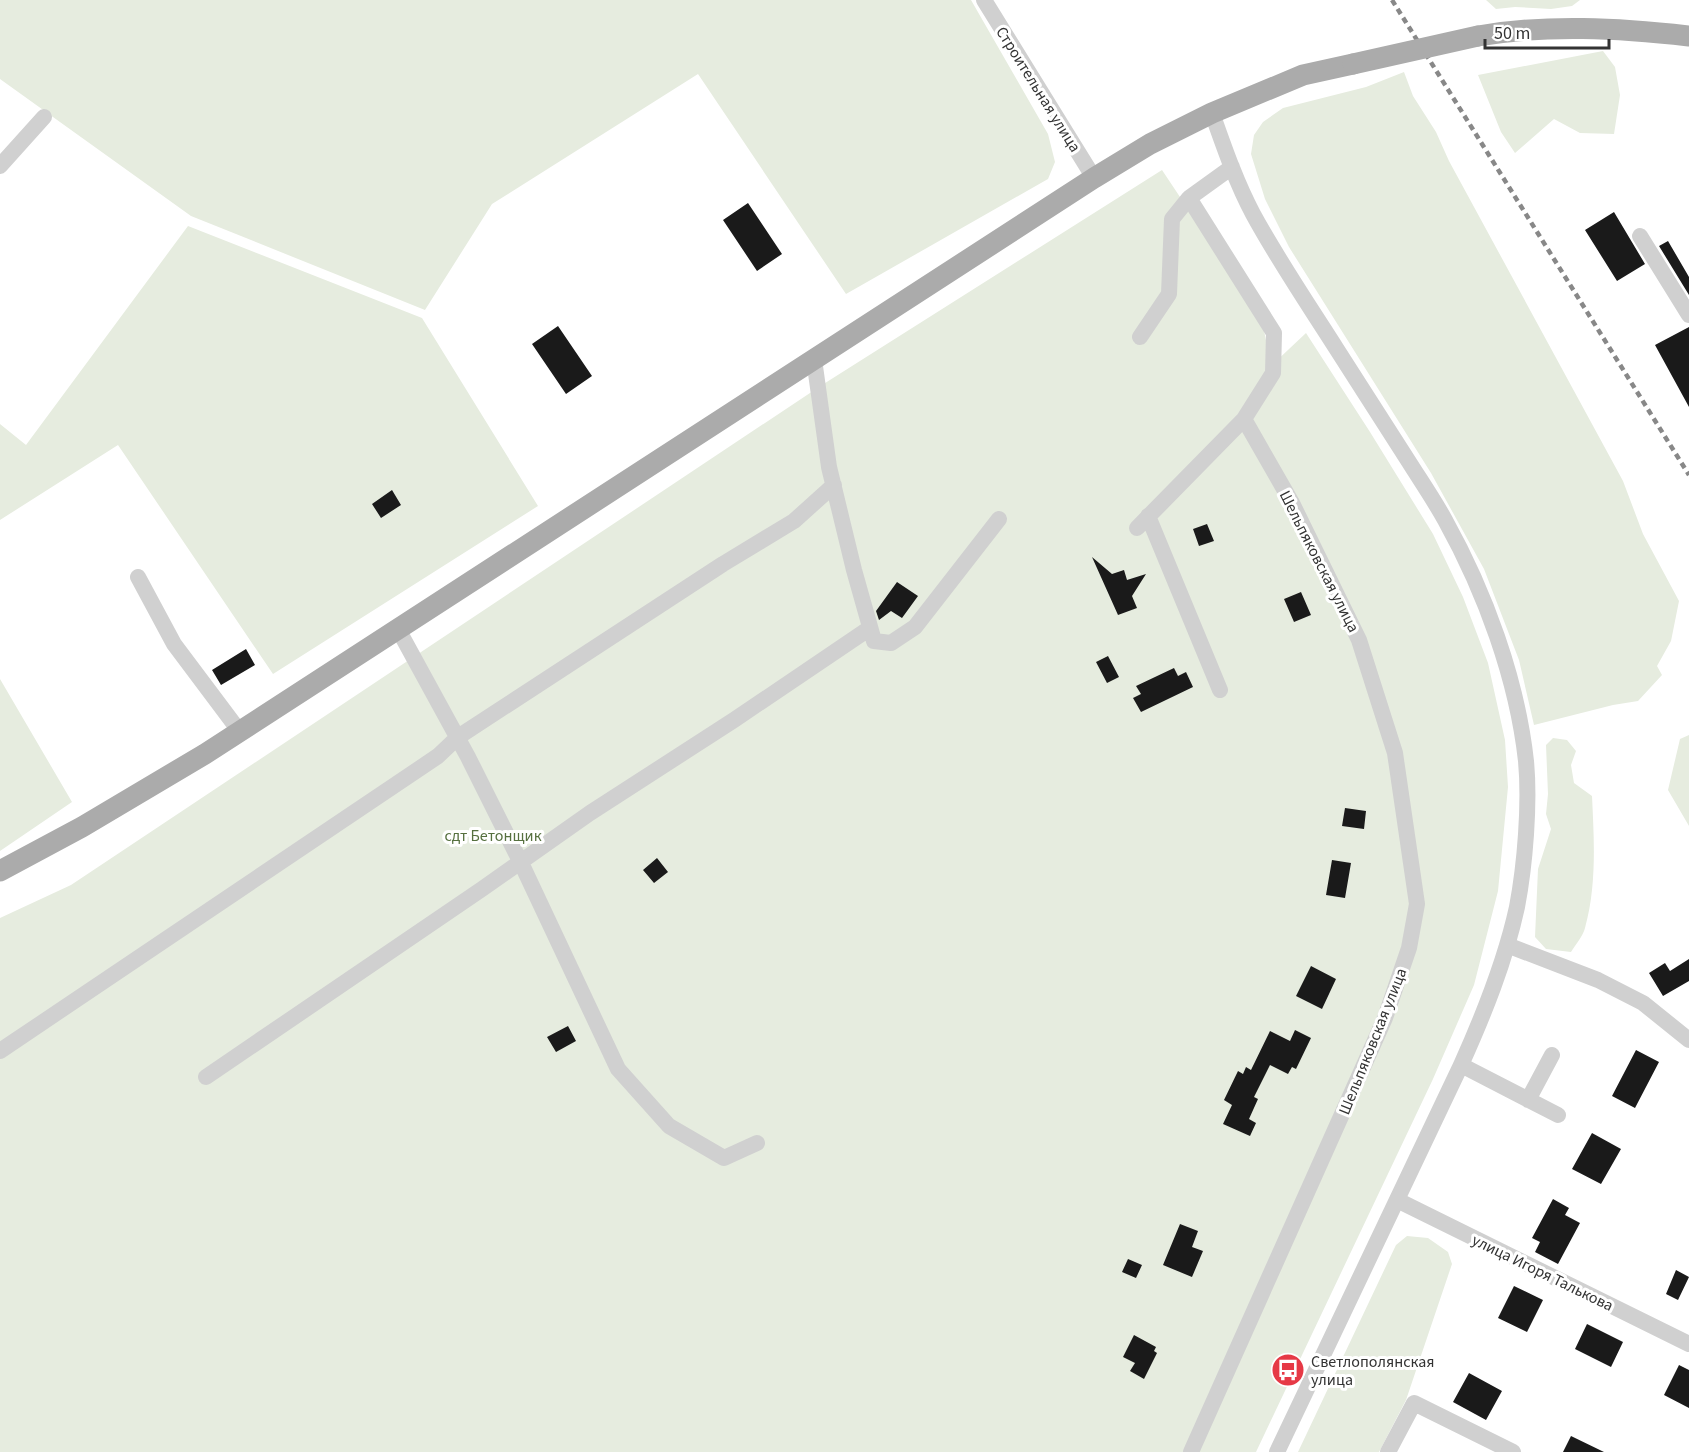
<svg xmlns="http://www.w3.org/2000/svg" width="1689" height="1452" font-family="'Source Sans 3',sans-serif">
<rect width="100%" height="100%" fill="#fff"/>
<!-- green -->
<path fill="#e6ecdf" d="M 0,0 L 971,0 L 1048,134 L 1055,162 L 1048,179 L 846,294 L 698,74 L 492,204 L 425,310 L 191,216 L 0,79 Z
M 1486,0 L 1580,0 L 1572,6 L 1551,9 L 1515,7 L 1496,9 Z
M 1603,51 L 1615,67 L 1620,95 L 1614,134 L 1580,133 L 1554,119 L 1515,153 L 1501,132 L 1478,75 Z
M 1404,72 L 1413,96 L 1436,132 L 1449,161 L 1623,481 L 1643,534 L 1679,601 L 1671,641 L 1657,666 L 1662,675 L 1638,701 L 1613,705 L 1534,725 L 1519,660 L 1484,569 L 1431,473 L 1289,247 L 1265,199 L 1251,154 L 1254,135 L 1263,122 L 1283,108 L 1366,87 Z
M 1162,170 L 1262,320 L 1271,366 L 1306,333 L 1370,432 L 1433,534 L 1463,597 L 1488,663 L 1505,740 L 1508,787 L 1498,891 L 1474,985 L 1433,1079 L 1256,1452 L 0,1452 L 0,918 L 71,885 L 822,385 Z
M 188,226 L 422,318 L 538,506 L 273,674 L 118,445 L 0,520 L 0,424 L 26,445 Z
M 0,679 L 72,802 L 0,851 Z
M 1689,735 L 1689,826 L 1668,790 L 1680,739 Z
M 1553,738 L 1567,740 L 1576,751 L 1571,765 L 1574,783 L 1592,796 C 1594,839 1597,885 1585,928 C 1583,936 1576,944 1571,952 L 1546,949 L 1535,937 L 1538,869 L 1551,829 L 1546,814 L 1548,794 L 1546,745 Z
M 1407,1236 L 1428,1238 L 1448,1252 L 1452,1264 L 1406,1400 L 1379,1452 L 1298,1452 L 1396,1245 Z"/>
<!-- building -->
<path fill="#1a1a1a" d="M 748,203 L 782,254 L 757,271 L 723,220 Z
M 1614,212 L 1645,264 L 1617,281 L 1585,230 Z
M 1668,241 L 1689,277 L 1689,295 L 1659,246 Z
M 558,326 L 592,376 L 566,394 L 532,344 Z
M 1689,327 L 1689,407 L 1655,345 Z
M 392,490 L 401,505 L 381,518 L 372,504 Z
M 1207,524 L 1214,541 L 1199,546 L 1193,529 Z
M 1092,557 L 1112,574 L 1124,570 L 1127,580 L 1146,574 L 1132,596 L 1137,608 L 1118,615 Z
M 897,582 L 918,596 L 902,618 L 891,611 L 879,620 L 876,611 Z
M 1301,592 L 1311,615 L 1294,622 L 1284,599 Z
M 246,649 L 255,665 L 221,685 L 212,670 Z
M 1108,656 L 1119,677 L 1107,683 L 1096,662 Z
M 1174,668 L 1178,676 L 1186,672 L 1193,687 L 1141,712 L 1133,698 L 1141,694 L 1136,686 Z
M 1345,808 L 1366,811 L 1364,829 L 1342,826 Z
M 657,858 L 668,872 L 654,883 L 643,870 Z
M 1332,860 L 1351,863 L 1345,898 L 1326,895 Z
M 1689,959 L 1689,981 L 1663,996 L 1649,973 L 1665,963 L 1670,971 Z
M 1311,966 L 1336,979 L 1322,1009 L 1296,996 Z
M 568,1026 L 576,1041 L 556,1052 L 547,1037 Z
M 1295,1030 L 1311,1038 L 1296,1069 L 1292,1067 L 1288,1074 L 1270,1065 L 1254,1097 L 1258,1099 L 1249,1119 L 1256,1123 L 1250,1136 L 1223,1124 L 1232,1105 L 1224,1100 L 1238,1071 L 1243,1074 L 1246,1067 L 1251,1070 L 1270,1031 L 1290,1041 Z
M 1636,1050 L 1659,1062 L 1635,1108 L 1612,1096 Z
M 1592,1133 L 1621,1149 L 1601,1184 L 1572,1169 Z
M 1553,1199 L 1569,1208 L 1565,1215 L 1580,1223 L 1558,1264 L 1535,1252 L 1540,1242 L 1532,1238 Z
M 1180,1224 L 1198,1231 L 1192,1247 L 1203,1251 L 1192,1277 L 1163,1265 Z
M 1128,1259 L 1142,1265 L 1136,1278 L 1122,1272 Z
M 1676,1270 L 1689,1277 L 1678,1300 L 1666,1294 Z
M 1514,1286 L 1543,1300 L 1527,1332 L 1498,1318 Z
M 1587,1324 L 1623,1342 L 1611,1367 L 1575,1349 Z
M 1134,1335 L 1156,1347 L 1154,1351 L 1157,1353 L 1144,1379 L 1130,1371 L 1135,1363 L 1123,1357 Z
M 1679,1365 L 1689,1370 L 1689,1408 L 1664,1395 Z
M 1469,1373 L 1502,1391 L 1486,1420 L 1453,1402 Z
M 1571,1436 L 1604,1452 L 1563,1452 Z"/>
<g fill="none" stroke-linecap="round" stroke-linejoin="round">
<!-- minor -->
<path stroke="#d0d0d0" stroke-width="16" d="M 984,0 L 1094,178
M 1212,113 C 1224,147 1236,182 1253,214 C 1278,260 1308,304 1336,348 C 1360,386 1385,424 1409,462 C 1421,481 1434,500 1445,520 C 1485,592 1517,679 1526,761 C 1530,804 1525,865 1517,907 C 1505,962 1484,1014 1461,1065 L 1277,1452
M 0,166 L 44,117
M 1640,236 L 1689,315
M 1140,337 L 1169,294 L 1172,219 L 1189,198
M 814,359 L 829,467 L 854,570 L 874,641 L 891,643 L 915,627 L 999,519
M 1148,516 L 1220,690
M 1137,528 L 1244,419 L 1273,373 L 1274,333 L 1189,198 L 1232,167
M 138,577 L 174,644 L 240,732
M 398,629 L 468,757 L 523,867 L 618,1069 L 669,1126 L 724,1158 L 757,1143
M 1507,945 L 1598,980 L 1643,1003 L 1689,1040
M 0,1051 L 438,756 L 458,737 L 723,564 L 794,521 L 834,485
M 1461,1065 L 1558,1115
M 206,1077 L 482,889 L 590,813 L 734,720 L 870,628
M 1528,1100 L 1552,1055
M 1397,1200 L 1689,1344
M 1191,1452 L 1385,1018 L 1409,948 L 1417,904 L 1395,753 L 1359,640 L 1292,503 L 1244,419
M 1388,1452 L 1414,1403 L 1513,1452"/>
<!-- major -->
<path stroke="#ababab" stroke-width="21" d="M 1478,36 C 1547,24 1619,28 1689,36
M 0,871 L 82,827 L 205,754 L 1094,178 L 1150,144 L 1212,113 L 1303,75 L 1353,64"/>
<!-- rail -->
<path stroke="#888" stroke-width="4.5" stroke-dasharray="6 4.5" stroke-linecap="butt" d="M 1392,0 L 1689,475"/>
<!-- major-bridge -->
<path stroke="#ababab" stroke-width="21" d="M 1353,64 L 1478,36"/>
</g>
<!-- icons -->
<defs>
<g id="bus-disc" transform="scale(1.725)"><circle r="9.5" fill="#e63946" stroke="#fff"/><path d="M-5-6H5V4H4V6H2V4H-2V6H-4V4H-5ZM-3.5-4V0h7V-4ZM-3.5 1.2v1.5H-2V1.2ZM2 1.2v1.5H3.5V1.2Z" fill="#fff"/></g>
</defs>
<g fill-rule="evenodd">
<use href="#bus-disc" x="1288" y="1370"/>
</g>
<g text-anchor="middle" stroke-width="6" stroke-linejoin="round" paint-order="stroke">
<!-- street labels -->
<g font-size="16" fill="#333" stroke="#fff">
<text transform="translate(1039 89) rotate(58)" y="6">Строительная улица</text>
<text transform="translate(1320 561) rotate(63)" y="6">Шельпяковская улица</text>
<text transform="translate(1372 1041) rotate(-68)" y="6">Шельпяковская улица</text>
<text transform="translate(1543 1272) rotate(26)" y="6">улица Игоря Талькова</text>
</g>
<!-- park labels -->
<g font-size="16" fill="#56703f" stroke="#fff">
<text x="493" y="841">сдт Бетонщик</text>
</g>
<!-- poi labels -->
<g font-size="16" fill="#333" stroke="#fff" text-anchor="start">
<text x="1311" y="1367">Светлополянская<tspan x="1311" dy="18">улица</tspan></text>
</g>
</g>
<!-- scale -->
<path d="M1485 39v9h124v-9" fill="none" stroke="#333333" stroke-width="3"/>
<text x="1494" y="39" font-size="18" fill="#333333" stroke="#ffffff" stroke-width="4.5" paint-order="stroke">50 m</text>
</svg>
